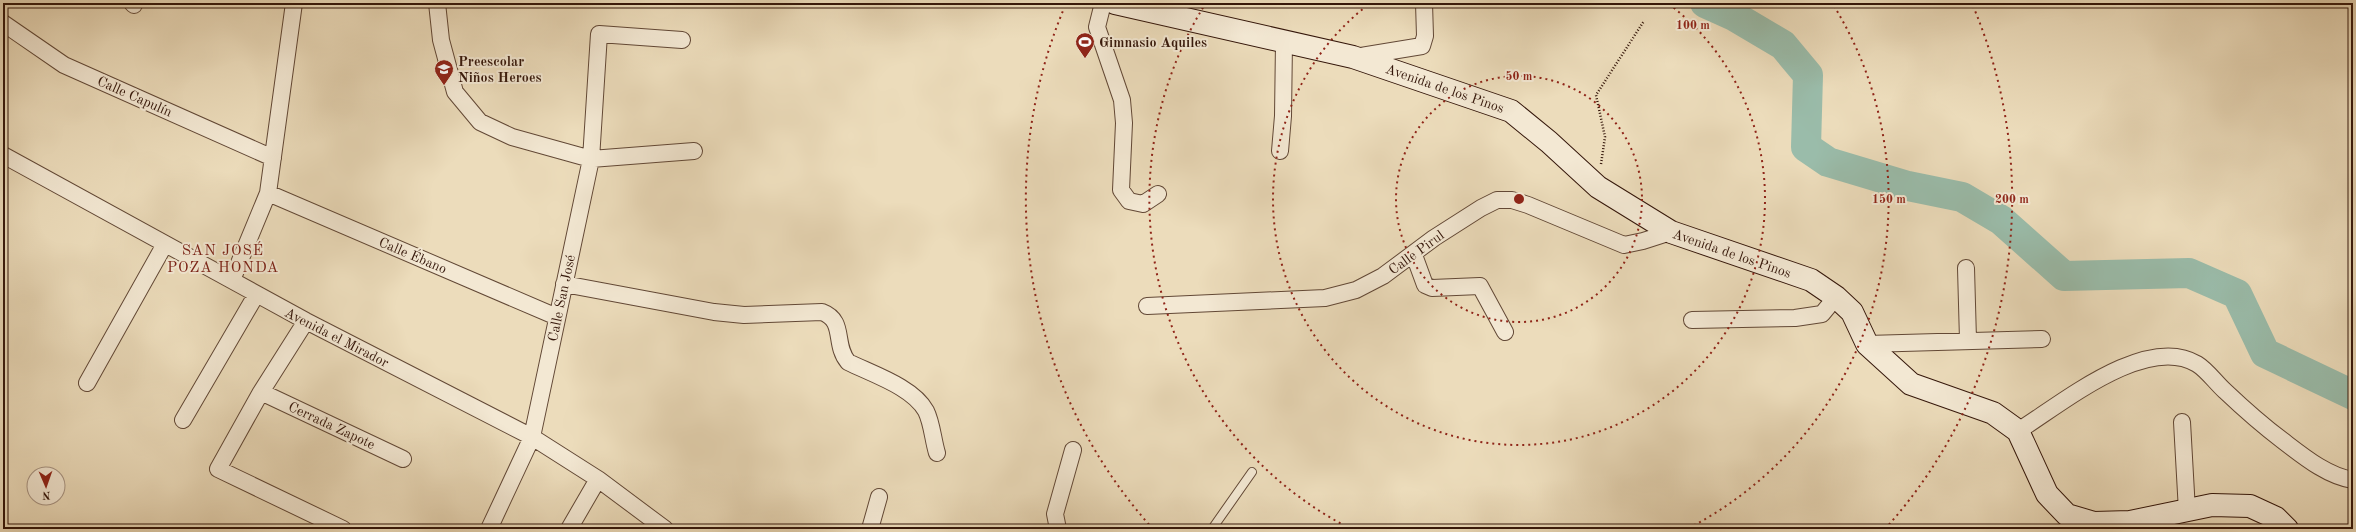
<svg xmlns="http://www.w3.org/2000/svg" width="2356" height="532" font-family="'Old Standard TT',serif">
<rect width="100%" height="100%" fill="#ecdcbb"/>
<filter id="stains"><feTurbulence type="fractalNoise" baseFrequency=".005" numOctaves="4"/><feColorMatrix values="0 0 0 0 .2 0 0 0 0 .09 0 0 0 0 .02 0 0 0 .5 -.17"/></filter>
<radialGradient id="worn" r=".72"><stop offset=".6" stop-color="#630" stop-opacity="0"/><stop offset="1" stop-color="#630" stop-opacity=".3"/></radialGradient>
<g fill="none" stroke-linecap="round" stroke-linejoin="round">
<!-- river -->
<path stroke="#9abcaa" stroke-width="30" d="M 1705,3 L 1734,16 L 1783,45 L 1808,75 L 1806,147 L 1828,162 L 1908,186 L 1962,197 L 2001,220 L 2064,276 L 2189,273 L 2237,294 L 2265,353 L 2353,395"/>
<!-- lane casing -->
<g stroke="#624836" stroke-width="10">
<path id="lane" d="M 1212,529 L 1252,472"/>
</g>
<!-- street casing -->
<g stroke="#624836" stroke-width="18">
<path id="street" d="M 132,3 L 134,5
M 437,3 L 441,40 L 455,92 L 480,122 L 512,137 L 591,159 L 694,151
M 1103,3 L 1097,27 L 1122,100 L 1124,123 L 1121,190 L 1129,201 L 1143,204 L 1158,194
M 3,23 L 64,65 L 273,158
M 1355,57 L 1422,46 L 1425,36 L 1424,3
M 1280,151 L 1283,116 L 1284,42
M 3,155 L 306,321 L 532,437 L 598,479 L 665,529
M 268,193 L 557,317
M 1414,255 L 1425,285 L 1432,288 L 1480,286 L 1505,332
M 1966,268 L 1968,340
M 232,280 L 268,193 L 294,3
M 564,284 L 714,312 L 744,315 L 822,312 C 846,321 833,344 848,362 C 872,374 913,387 926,411 C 932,423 933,440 937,453
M 1147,306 L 1325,298 L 1356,290 L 1383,276 L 1434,238 L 1481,208 L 1497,200 L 1512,200 L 1528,205 L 1624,245 L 1643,241 L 1671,232
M 1692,320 L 1795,318 L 1822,314 L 1836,297
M 306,321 L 261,392 L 218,469 L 343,529
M 1867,344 L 2042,339
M 87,383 L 165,244
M 261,392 L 403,459
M 183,420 L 256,295
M 2182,422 L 2187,511
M 2018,431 C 2060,405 2146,333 2197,364 C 2207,370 2216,383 2225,391 C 2244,409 2262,425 2282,440 C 2303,456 2327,476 2353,480
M 489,529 L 532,437 L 591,159 L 599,34 L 682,40
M 569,529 L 598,479
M 870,529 L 879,497
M 1058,529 L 1055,514 L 1073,450"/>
</g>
<!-- secondary casing -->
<g stroke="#34160a" stroke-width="24">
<path id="secondary" d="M 1115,3 L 1353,57 L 1511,111 L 1549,142 L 1598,187 L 1671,232 L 1811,280 L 1836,297 L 1852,312 L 1867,344 L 1911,384 L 1993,413 L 2018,431 L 2047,494 L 2067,515 L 2094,523 L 2130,522 L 2212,505 L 2250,506 L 2276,518 L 2287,529"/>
</g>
<!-- path -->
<path stroke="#34160a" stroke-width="2.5" stroke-dasharray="1 2" stroke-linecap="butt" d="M 1601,164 L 1605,137 L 1596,95 L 1644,21"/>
<!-- lane -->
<use href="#lane" stroke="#f3e8d3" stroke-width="8"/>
<!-- street -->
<use href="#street" stroke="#f3e8d3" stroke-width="16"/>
<!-- secondary -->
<use href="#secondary" stroke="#f3e8d3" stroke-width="22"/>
</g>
<!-- distance rings -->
<g fill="none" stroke="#8f2418" stroke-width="2" stroke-dasharray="2 4">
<circle cx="1519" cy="199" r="123"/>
<path d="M1669 4A246 246 0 1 1 1369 4"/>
<path d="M1351 529A370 370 0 0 1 1204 6M1834 6A370 370 0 0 1 1687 529"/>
<path d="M1153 529A493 493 0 0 1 1065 6M1973 6A493 493 0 0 1 1885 529"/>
</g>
<!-- icons -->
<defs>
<g id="stadium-pin" transform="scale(1)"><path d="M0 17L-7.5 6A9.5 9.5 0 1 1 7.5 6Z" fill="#8f2418" stroke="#f3e8d3"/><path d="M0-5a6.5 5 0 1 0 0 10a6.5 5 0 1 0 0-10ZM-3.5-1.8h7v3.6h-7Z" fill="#fff"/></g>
<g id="school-pin" transform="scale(1)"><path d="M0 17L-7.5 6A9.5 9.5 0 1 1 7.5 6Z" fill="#8f2418" stroke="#f3e8d3"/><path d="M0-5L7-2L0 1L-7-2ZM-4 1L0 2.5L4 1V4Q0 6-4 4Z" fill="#fff"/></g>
</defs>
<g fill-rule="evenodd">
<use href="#stadium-pin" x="1085" y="42"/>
<use href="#school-pin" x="444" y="69"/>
</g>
<g text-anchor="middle" stroke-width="4" stroke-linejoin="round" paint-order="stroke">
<!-- poi labels -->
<g font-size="14" font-weight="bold" fill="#34160a" stroke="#f3e8d3" text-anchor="start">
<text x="1099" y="47">Gimnasio Aquiles</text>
<text x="458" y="66">Preescolar<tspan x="458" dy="16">Niños Heroes</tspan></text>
</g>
<!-- street labels -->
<g font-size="14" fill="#34160a" stroke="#f3e8d3">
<text transform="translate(1445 88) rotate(19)" y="5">Avenida de los Pinos</text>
<text transform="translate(135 96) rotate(24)" y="5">Calle Capulín</text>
<text transform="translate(1416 252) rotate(-36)" y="5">Calle Pirul</text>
<text transform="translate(1732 253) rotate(19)" y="5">Avenida de los Pinos</text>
<text transform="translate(413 255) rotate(23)" y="5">Calle Ébano</text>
<text transform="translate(561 298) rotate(-78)" y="5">Calle San José</text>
<text transform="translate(337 337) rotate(27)" y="5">Avenida el Mirador</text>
<text transform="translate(332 425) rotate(25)" y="5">Cerrada Zapote</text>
</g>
<!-- neighbourhood labels -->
<g font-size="15" letter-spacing="1" fill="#7a1f14" stroke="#f3e8d3">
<text x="223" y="255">SAN JOSÉ<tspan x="223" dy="17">POZA HONDA</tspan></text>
</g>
</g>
<circle cx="1519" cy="199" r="6" fill="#8f2418" stroke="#f3e8d3" stroke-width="2"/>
<g font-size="12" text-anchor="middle" font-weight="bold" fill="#8f2418" stroke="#f3e8d3" stroke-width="4" stroke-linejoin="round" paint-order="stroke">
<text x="1693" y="29">100 m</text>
<text x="1519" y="80">50 m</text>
<text x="1889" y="203">150 m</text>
<text x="2012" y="203">200 m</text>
</g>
<!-- margin -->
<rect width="2356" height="532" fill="none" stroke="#ecdcbb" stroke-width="16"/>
<rect x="4" y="4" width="2348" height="524" fill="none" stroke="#34160a" stroke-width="2"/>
<rect x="8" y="8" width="2340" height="516" fill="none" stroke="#34160a"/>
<!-- north arrow -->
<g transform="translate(46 486) rotate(178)"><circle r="19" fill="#f3e8d3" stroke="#a79483"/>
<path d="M0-3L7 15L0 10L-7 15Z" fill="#8f2418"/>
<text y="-6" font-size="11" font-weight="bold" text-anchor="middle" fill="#34160a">N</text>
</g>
<rect width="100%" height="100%" filter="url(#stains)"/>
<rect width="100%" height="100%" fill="url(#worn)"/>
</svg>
